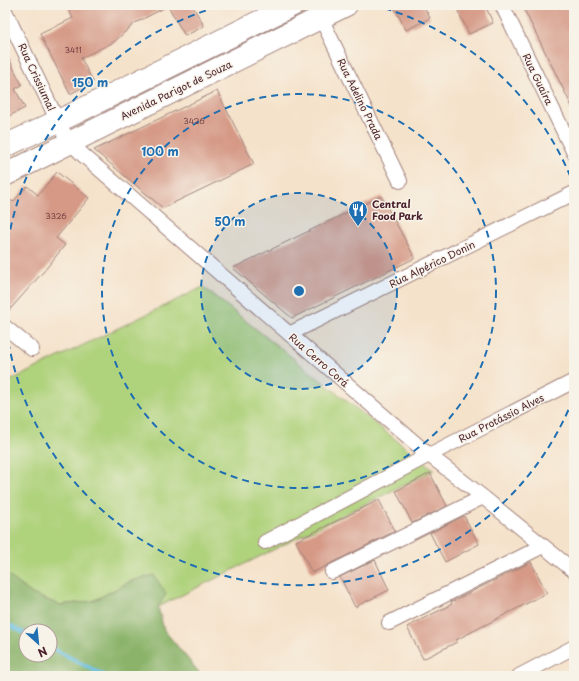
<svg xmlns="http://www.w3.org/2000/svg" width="579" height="681" font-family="'Playpen Sans',sans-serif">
<rect width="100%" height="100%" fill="#f7f3e8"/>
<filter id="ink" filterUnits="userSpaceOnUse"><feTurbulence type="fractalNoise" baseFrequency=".025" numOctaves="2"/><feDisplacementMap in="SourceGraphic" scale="8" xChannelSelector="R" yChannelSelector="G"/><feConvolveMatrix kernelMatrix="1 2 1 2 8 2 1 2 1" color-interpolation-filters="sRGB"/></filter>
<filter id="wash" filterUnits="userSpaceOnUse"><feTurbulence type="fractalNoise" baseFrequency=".012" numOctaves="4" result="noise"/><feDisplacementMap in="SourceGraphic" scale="16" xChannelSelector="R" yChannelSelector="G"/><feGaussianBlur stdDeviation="0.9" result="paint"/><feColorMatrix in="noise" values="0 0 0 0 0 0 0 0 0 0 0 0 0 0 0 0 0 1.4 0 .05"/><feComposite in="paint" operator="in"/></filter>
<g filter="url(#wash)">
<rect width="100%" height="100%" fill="#f5e2ca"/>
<!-- green -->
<path fill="#afd27b" stroke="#7c7853" d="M 203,287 L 434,470 L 158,607 L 131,581 L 93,601 L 60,605 L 32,594 L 5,573 L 5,383 Z"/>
<!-- forest -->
<path fill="#8bb46b" stroke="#6a6a4b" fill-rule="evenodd" d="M 5,573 L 32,594 L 60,605 L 93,601 L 131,581 L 154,575 L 166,594 L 158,607 L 164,630 L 202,676 L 11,676 L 5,672 ZM 26,631 L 50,631 L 50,655 L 26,655 Z"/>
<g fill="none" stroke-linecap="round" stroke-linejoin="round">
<!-- stream -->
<path stroke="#66c0e3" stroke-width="4" d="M 5,623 L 26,634
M 50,647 L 105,676"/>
</g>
<g id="blocks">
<!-- building -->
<path fill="#d59986" d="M 66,5 L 192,5 L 204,26 L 185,36 L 168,6 L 135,23 L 114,42 L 81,58 L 93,82 L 70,94 L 40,34 L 73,18 Z
M 393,5 L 423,5 L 430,18 L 406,30 Z
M 455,5 L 485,5 L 493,23 L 469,34 Z
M 522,5 L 570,5 L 574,13 L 574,111 Z
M 5,51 L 22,85 L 15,89 L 25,108 L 5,118 Z
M 217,91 L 254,164 L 163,208 L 94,150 Z
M 57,172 L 89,198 L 56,238 L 65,245 L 44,271 L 5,315 L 5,196 L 13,202 L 27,186 L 38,195 Z
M 381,196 L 415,258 L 292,318 L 233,268 Z
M 430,473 L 447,506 L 412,523 L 396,491 Z
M 379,500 L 395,531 L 312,573 L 296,541 Z
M 464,516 L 479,544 L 445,562 L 430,533 Z
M 375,560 L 389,590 L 355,607 L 340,577 Z
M 531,562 L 547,593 L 456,640 L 457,642 L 423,659 L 407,627 L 452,604 L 451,602 Z"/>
</g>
</g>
<g filter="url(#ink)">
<use href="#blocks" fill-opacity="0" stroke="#a0807a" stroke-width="1"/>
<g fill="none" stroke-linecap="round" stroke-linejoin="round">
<!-- minor casing -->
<g stroke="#a0807a" stroke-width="16">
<path id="minor" d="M 502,5 L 574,153
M 5,11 L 62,130 L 70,142 L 83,155 L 429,455 L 483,497 L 574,571
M 321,18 L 400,181
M 5,327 L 32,349
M 289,334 L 574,193
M 265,542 L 429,455 L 574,381
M 332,572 L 483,497
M 389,623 L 543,546
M 519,676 L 574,647"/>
</g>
<!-- primary casing -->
<g stroke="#a0807a" stroke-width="24">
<path id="primary" d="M 5,146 L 75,113 L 293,5
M 5,175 L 346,5"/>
</g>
<!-- minor -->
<use href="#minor" stroke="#fff" stroke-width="14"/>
<!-- primary -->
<use href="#primary" stroke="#fff" stroke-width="22"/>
</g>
</g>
<!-- distance rings -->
<circle cx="299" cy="291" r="98" fill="#1f6fb2" fill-opacity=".12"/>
<g fill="none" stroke="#1f6fb2" stroke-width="2" stroke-dasharray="7 5">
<circle cx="299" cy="291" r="98"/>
<circle cx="299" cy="291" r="197"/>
<path d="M573 399A295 295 0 0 1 5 317M5 265A295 295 0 0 1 225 5M373 5A295 295 0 0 1 573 183"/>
</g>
<!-- icons -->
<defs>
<g id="restaurant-pin" transform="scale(1)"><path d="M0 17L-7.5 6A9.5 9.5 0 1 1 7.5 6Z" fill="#1f6fb2" stroke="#f7f3e8"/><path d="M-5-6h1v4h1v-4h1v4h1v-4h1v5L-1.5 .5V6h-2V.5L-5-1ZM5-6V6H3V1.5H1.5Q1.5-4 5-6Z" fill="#fff"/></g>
</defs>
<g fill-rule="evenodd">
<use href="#restaurant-pin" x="358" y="210"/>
</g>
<g text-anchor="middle" stroke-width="3" stroke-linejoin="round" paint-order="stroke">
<!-- number labels -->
<g font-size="8" fill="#6d3e42">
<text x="73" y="53">3411</text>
<text x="194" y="124">3426</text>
<text x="56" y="219">3326</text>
</g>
<!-- street labels -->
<g font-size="10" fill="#4a1f2b" stroke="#f7f3e8">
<text transform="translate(37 77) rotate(65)" y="4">Rua Crissiumal</text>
<text transform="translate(538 79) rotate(64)" y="4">Rua Guaíra</text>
<text transform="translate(176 90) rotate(-26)" y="4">Avenida Parigot de Souza</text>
<text transform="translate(360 99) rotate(64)" y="4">Rua Adelino Prada</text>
<text transform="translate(432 264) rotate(-26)" y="4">Rua Alpérico Donin</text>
<text transform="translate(319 360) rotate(41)" y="4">Rua Cerro Corá</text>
<text transform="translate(501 418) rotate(-27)" y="4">Rua Protássio Alves</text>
</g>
<!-- poi labels -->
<g font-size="10" font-weight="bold" fill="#4a1f2b" stroke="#f7f3e8" text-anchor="start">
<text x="372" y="208">Central<tspan x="372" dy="12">Food Park</tspan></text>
</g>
</g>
<circle cx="299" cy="291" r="6" fill="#1f6fb2" stroke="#f7f3e8" stroke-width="2"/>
<g font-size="12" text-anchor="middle" font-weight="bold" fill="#1f6fb2" stroke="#f7f3e8" stroke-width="3" stroke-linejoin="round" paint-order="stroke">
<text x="90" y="87">150 m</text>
<text x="160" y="156">100 m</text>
<text x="230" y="226">50 m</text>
</g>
<!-- margin -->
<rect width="579" height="681" fill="none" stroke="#f7f3e8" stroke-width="20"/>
<!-- north arrow -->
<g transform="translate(38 643) rotate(153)"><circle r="19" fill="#f7f3e8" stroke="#b29e9c"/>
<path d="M0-3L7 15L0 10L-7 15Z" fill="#1f6fb2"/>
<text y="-6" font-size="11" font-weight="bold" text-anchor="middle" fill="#4a1f2b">N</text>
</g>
</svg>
